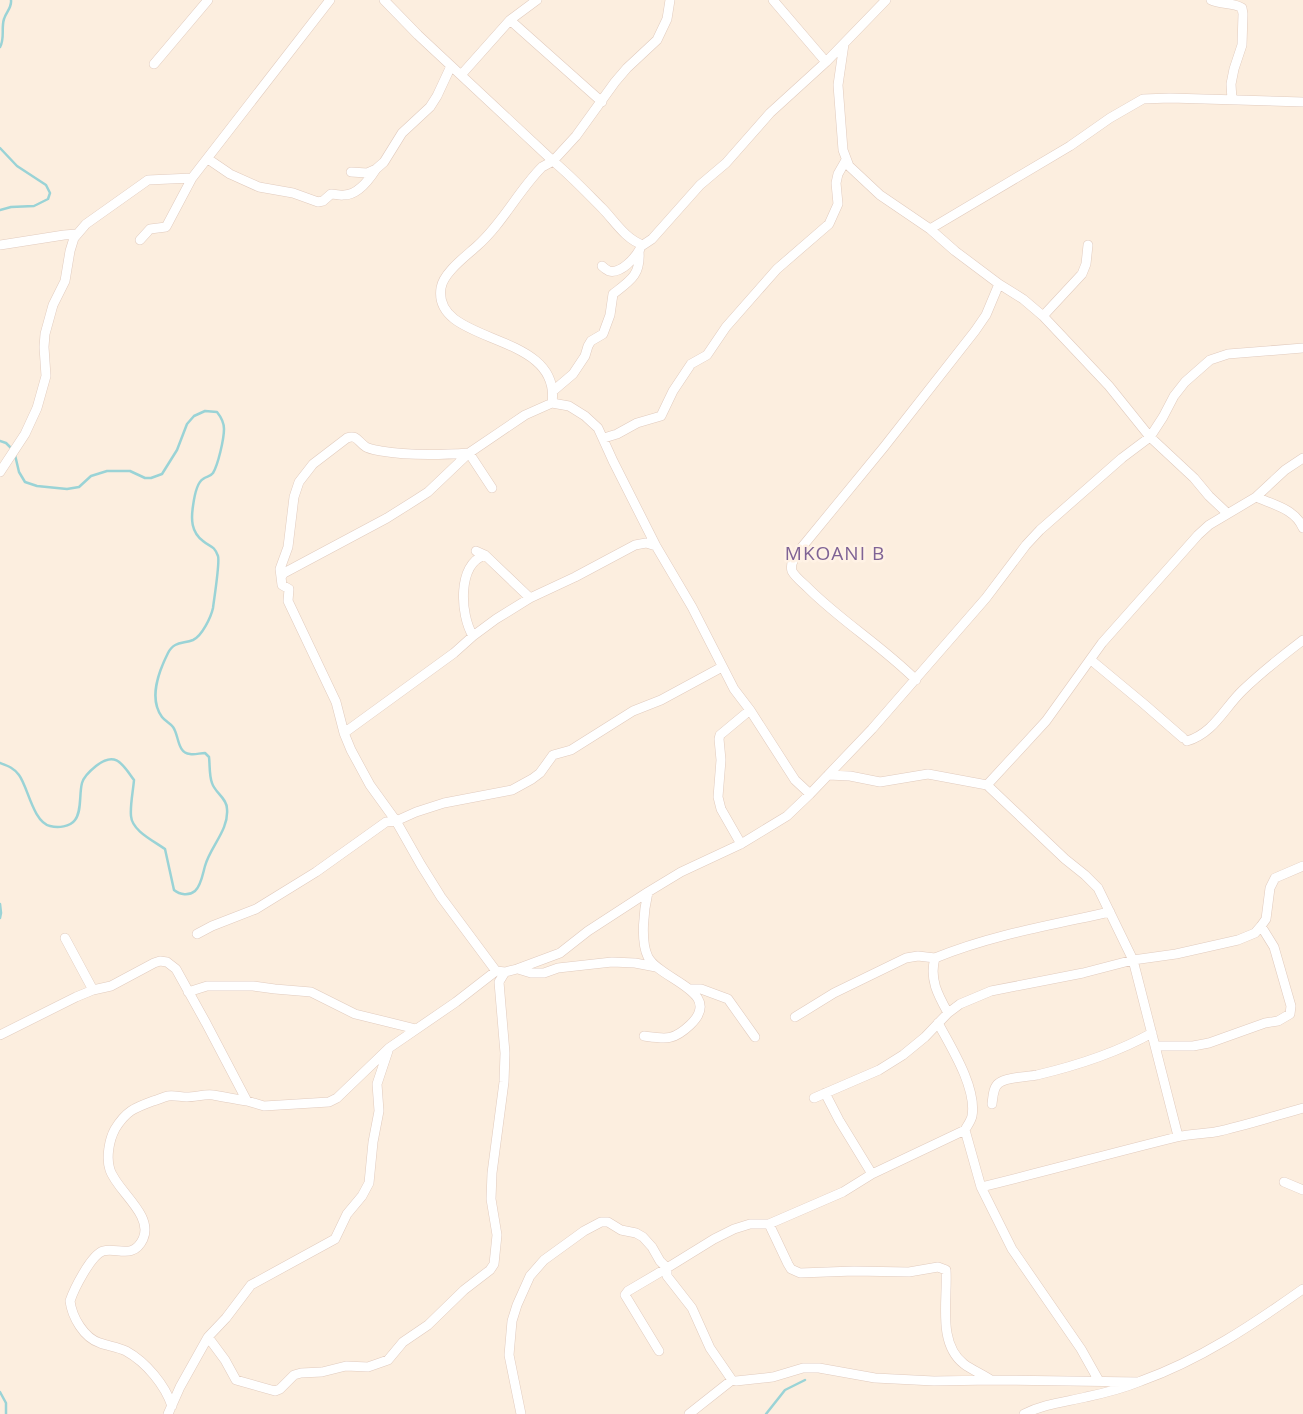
<svg xmlns="http://www.w3.org/2000/svg" width="1303" height="1414" font-family="'Open Sans',sans-serif">
<rect width="100%" height="100%" fill="#fceedf"/>
<g fill="none" stroke-linecap="round" stroke-linejoin="round">
<!-- stream -->
<path stroke="#9ad3d6" stroke-width="2.5" d="M 0,47 C 5,39 1,28 4,19 C 6,12 12,8 11,0
M 0,148 L 17,166 L 46,185 L 50,193 L 48,199 L 34,206 L 11,207 L 0,210
M 0,441 L 6,443 L 13,450
M 0,763 C 8,766 14,768 19,775 C 28,787 33,822 50,826 C 58,828 70,827 75,820 C 82,811 79,794 82,783 C 84,776 91,770 96,766 C 116,750 123,765 134,780 C 133,792 130,805 131,816 C 132,831 154,841 165,849 L 174,890 C 180,895 189,896 195,891 C 201,886 203,873 205,866 C 210,847 229,830 227,809 C 227,798 215,793 212,783 C 209,775 210,765 209,757 L 205,753 C 200,753 195,755 190,754 C 177,753 179,735 173,727 C 170,723 165,721 162,717 C 148,698 159,671 168,653 C 174,641 183,644 193,640 C 202,636 211,617 213,608 C 214,599 220,563 218,556 C 214,545 210,547 203,541 C 191,532 191,519 193,506 C 194,499 196,483 203,479 C 207,476 210,477 213,473 C 218,465 224,439 224,429 C 224,423 221,417 217,412 L 205,411 L 194,416 L 187,424 L 177,450 L 162,474 L 151,478 L 145,478 L 130,471 L 107,471 L 91,476 L 79,487 L 67,489 L 37,486 L 25,482 L 19,472 L 15,455
M 0,904 L 1,913 L 0,918
M 0,1392 L 6,1403 L 6,1414
M 766,1414 L 785,1390 L 805,1380"/>
<!-- minor casing -->
<g stroke="#e1cbbe" stroke-width="10">
<path id="minor" d="M 384,0 L 418,35 L 553,161 L 576,136 L 615,82 L 627,68 L 657,40 L 667,19 L 670,0
M 773,0 L 826,62
M 1211,0 C 1221,5 1233,2 1242,8 L 1243,14 L 1242,45 L 1234,69 L 1231,84 L 1232,100
M 510,20 L 602,102
M 844,44 L 838,85 L 843,150 L 849,166 L 880,195 L 930,229 L 955,251 L 999,284 L 1023,299 L 1043,316 L 1109,386 L 1150,437 L 1194,478 L 1209,496 L 1227,513
M 154,64 L 208,0
M 461,75 L 510,20 L 537,0
M 208,159 L 230,174 L 259,187 L 293,193 L 318,202 L 323,201 L 331,194 C 336,194 340,196 344,195 C 357,195 369,180 376,169
M 351,172 L 367,173 L 376,169 L 384,162 L 402,133 L 430,107 L 437,96 L 451,66
M 930,229 L 1070,146 L 1110,118 L 1143,99 L 1170,98 L 1303,102
M 140,240 L 150,229 L 166,227 L 192,178
M 0,245 L 64,235 L 77,234
M 602,266 C 604,268 607,270 609,271 C 621,274 635,258 640,249
M 1043,316 L 1082,274 L 1086,264 L 1088,245
M 553,391 L 573,374 L 585,356 L 588,346 L 591,341 L 603,334 L 610,315 L 613,294 C 630,281 641,275 639,251
M 552,403 L 569,406 L 585,416 L 598,428 L 613,461 L 656,546 L 692,607 L 734,689 L 750,710 L 795,780 L 810,794
M 604,438 L 617,434 L 637,423 L 661,416 L 673,391 L 691,364 L 707,355 L 726,327 L 777,269 L 829,224 L 838,204 L 836,183 L 838,174 L 846,160
M 0,472 L 25,434 L 37,408 L 46,376 L 44,347 L 45,334 L 53,305 L 65,281 L 70,251 L 74,238 L 86,224 L 148,180 L 192,178 L 330,0
M 1256,497 C 1274,505 1295,509 1303,528
M 476,551 L 485,555 L 530,598
M 281,577 L 280,569 L 288,547 L 294,497 L 299,482 L 313,464 L 347,438 C 357,434 358,442 366,447 C 369,449 376,450 381,451 C 410,456 440,455 469,453 L 492,488
M 473,636 C 460,615 457,564 485,555
M 1091,660 L 1144,704 L 1183,738
M 916,680 C 882,646 841,621 808,588 C 803,583 795,577 792,571 C 789,562 798,553 802,547 L 884,447 L 975,331 L 986,315 L 999,284
M 344,733 L 454,653 L 473,636 L 496,619 L 530,598 L 575,577 L 635,545 L 646,543 L 656,546
M 1187,741 C 1214,733 1224,708 1243,690 C 1262,672 1282,656 1303,640
M 828,775 L 850,776 L 880,782 L 928,774 L 987,785 L 1065,859 L 1085,875 L 1098,888 L 1133,960 L 1178,1136
M 987,785 L 1046,721 L 1102,643 L 1198,535 L 1209,525 L 1256,497 L 1285,470 L 1303,458
M 741,844 L 721,809 L 718,797 L 721,760 L 719,739 L 720,735 L 750,710
M 197,934 L 212,926 L 256,909 L 316,872 L 386,822 L 396,821 L 416,812 L 444,803 L 512,790 L 532,779 L 540,773 L 553,755 L 571,750 L 633,711 L 661,700 L 722,667
M 65,938 L 93,990
M 518,969 L 531,973 L 544,973 L 558,968 L 612,962 L 635,963 L 656,967
M 496,971 L 441,897 L 421,865 L 396,821 L 370,785 L 351,750 L 344,733 L 336,702 L 288,601 L 289,589 L 282,585 L 281,577 L 284,573 L 387,518 L 414,501 L 428,492 L 469,453 L 525,415 L 552,403 C 562,330 432,346 441,288 C 443,273 466,256 477,246 C 503,223 518,191 542,167 L 553,161 C 570,175 586,192 602,208 C 614,220 625,239 643,245 L 652,239 L 700,185 L 726,163 L 770,113 L 826,62 L 886,0
M 690,989 L 701,989 L 728,999 L 755,1037
M 188,992 L 207,986 L 253,986 L 275,989 L 311,992 L 355,1014 L 416,1029
M 948,1013 C 938,995 929,979 935,958 C 991,935 1051,925 1110,912
M 795,1017 L 834,993 L 906,958 L 918,956 L 935,958
M 938,1023 C 951,1047 977,1088 972,1116 C 971,1121 967,1126 965,1130 L 872,1174 L 843,1192 L 769,1224 L 750,1224 L 734,1229 L 714,1239 L 667,1268 L 667,1276 L 692,1308 L 710,1348 L 732,1380 L 736,1381 L 773,1377 L 803,1368 L 819,1368 L 875,1378 L 934,1381 L 992,1380 L 1139,1382
M 0,1035 L 76,997 L 93,990 L 111,986 L 154,963 L 160,961 L 167,962 L 176,969 L 206,1023 L 247,1101 L 264,1106 L 329,1102 L 337,1098 L 389,1048 L 456,1002 L 496,971 L 505,972 L 517,969 L 560,953 L 588,931 L 648,892 L 681,872 L 741,844 L 787,816 L 810,794 L 872,729 L 986,598 L 1026,545 L 1040,530 L 1122,458 L 1150,437 L 1163,417 L 1174,396 L 1185,382 L 1210,360 L 1228,354 L 1303,348
M 644,1036 C 666,1039 673,1041 690,1025 C 725,992 660,980 648,957 C 640,941 644,909 648,892
M 1156,1046 L 1193,1046 L 1209,1043 L 1265,1023 L 1278,1021 L 1290,1014 L 1291,1006 L 1274,947 L 1261,926
M 825,1093 L 839,1120 L 872,1174
M 814,1098 L 879,1070 L 903,1055 L 925,1037 L 948,1013 L 960,1004 L 991,991 L 1083,973 L 1133,960 L 1176,954 L 1238,940 L 1255,933 L 1261,926 L 1266,919 L 1270,888 L 1275,878 L 1303,866
M 992,1104 C 993,1097 993,1087 999,1083 C 1006,1077 1027,1077 1037,1075 C 1075,1066 1118,1052 1152,1033
M 965,1130 L 981,1187 L 1012,1249 L 1081,1349 L 1099,1381
M 1284,1182 L 1303,1190
M 981,1187 C 1047,1171 1112,1153 1177,1137 C 1189,1134 1202,1134 1215,1132 C 1244,1126 1274,1116 1303,1108
M 769,1224 L 788,1264 L 791,1269 L 800,1273 L 854,1271 L 909,1272 L 938,1267 L 946,1270 C 948,1300 937,1343 964,1364 C 972,1370 982,1374 991,1380
M 208,1337 L 225,1360 L 236,1380 L 275,1391 L 280,1389 L 294,1375 L 301,1373 L 322,1372 L 346,1366 L 368,1367 L 388,1360 L 403,1342 L 428,1325 L 464,1290 L 490,1270 L 494,1264 L 497,1235 L 491,1199 L 492,1173 L 504,1082 L 505,1053 L 499,982 L 505,972
M 172,1406 C 165,1385 146,1362 126,1351 C 118,1347 108,1346 100,1343 C 84,1338 72,1317 70,1301 C 74,1289 91,1255 103,1251 C 117,1247 133,1260 143,1239 C 154,1215 117,1191 110,1170 C 106,1158 109,1140 115,1129 C 126,1111 134,1108 153,1101 C 158,1100 163,1097 168,1096 C 174,1095 181,1097 187,1097 C 196,1097 204,1094 213,1095 C 224,1097 235,1099 247,1101
M 168,1414 L 180,1387 L 208,1337 L 226,1318 L 251,1285 L 335,1239 L 347,1214 L 362,1196 L 369,1183 L 373,1142 L 379,1111 L 377,1084 L 388,1051
M 521,1414 L 509,1355 L 512,1321 L 517,1305 L 530,1276 L 544,1260 L 584,1231 L 601,1222 L 608,1222 L 621,1230 L 636,1233 L 643,1237 L 652,1247 L 660,1261 L 667,1268 L 628,1291 L 625,1295 L 659,1351
M 689,1414 L 732,1380
M 1024,1414 C 1044,1404 1065,1402 1086,1397 C 1105,1393 1124,1388 1141,1381 C 1200,1360 1252,1325 1303,1289"/>
</g>
<!-- minor -->
<use href="#minor" stroke="#fff" stroke-width="9"/>
</g>
<g text-anchor="middle" stroke-width="5" stroke-linejoin="round" paint-order="stroke">
<!-- quarter labels -->
<g font-size="19" letter-spacing="1" fill="#7f6395" stroke="#fff2e5">
<text x="835" y="560">MKOANI B</text>
</g>
</g>
</svg>
